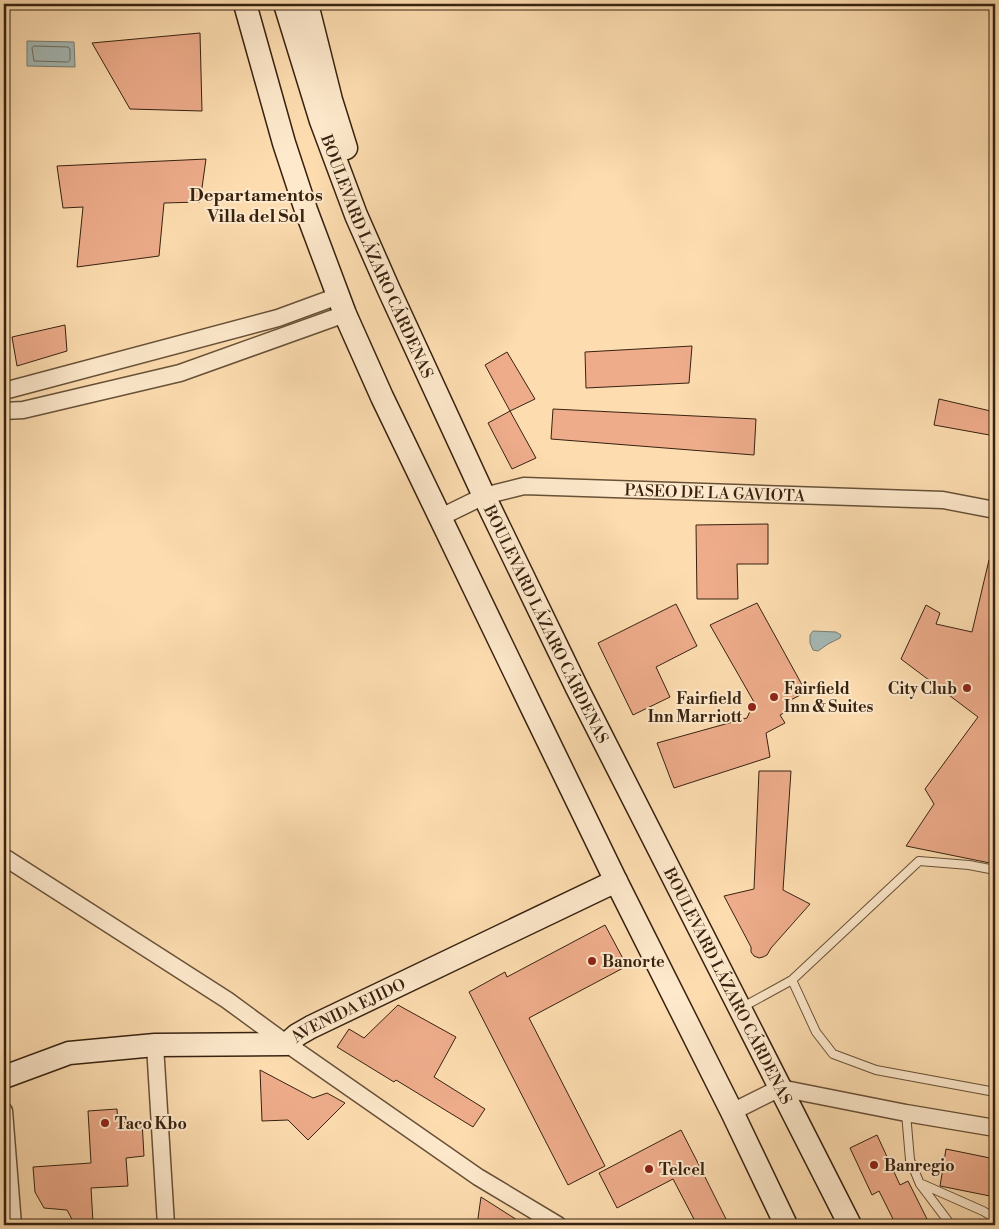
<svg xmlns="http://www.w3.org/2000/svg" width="999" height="1229" font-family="'Libre Bodoni',serif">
<rect width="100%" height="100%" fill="#fdddb0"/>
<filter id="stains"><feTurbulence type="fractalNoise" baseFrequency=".004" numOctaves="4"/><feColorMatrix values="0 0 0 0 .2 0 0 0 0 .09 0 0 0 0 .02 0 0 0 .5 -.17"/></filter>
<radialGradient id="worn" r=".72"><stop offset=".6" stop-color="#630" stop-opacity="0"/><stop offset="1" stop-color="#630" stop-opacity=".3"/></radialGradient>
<!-- water -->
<path fill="#a4b9b6" stroke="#787d74" d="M 27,41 L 74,42 L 75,67 L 27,66 Z
M 813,631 L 836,632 L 841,635 L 840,638 L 828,644 L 818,651 L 813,650 L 810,643 L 810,635 Z"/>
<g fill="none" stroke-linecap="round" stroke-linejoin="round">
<!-- shore -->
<path stroke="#6e6e63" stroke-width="1" d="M 34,46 L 68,47 L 70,49 L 70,60 L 68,62 L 34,61 L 32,48 Z"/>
</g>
<!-- building -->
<path fill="#eeac8b" stroke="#372210" d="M 200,33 L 202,111 L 130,109 L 92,43 Z
M 206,159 L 200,202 L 164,203 L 159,256 L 77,267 L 83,207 L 63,208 L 57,166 Z
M 65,325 L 67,351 L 17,366 L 12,337 Z
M 692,346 L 689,383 L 586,388 L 585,352 Z
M 507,352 L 535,399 L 510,411 L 485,365 Z
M 939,399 L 995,412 L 995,436 L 934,425 Z
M 553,409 L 756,419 L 754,455 L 551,439 Z
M 510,411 L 536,458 L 512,469 L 488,423 Z
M 768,524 L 768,564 L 737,564 L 738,599 L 697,599 L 696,525 Z
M 989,560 L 995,561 L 995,864 L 906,846 L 934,804 L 925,789 L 978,717 L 901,659 L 926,605 L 940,613 L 936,624 L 972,632 Z
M 757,603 L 806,692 L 785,703 L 789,710 L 780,715 L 785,723 L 766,733 L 770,757 L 674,788 L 657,743 L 747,718 L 754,702 L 710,625 Z
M 676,604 L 697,646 L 656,667 L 670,697 L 633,715 L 598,643 Z
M 759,771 L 791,771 L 783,890 L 810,904 L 771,948 L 767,955 L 763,957 L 759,958 L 754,956 L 751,952 L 751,947 L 724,896 L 754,889 Z
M 605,925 L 627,966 L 529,1018 L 605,1166 L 568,1185 L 469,992 L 505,972 L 507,977 Z
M 398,1005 L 456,1037 L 434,1077 L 485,1109 L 473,1127 L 396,1080 L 394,1082 L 337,1047 L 349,1029 L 364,1038 Z
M 260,1070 L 313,1098 L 327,1093 L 345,1103 L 308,1140 L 288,1120 L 262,1121 Z
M 117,1109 L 118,1123 L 142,1121 L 144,1156 L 126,1158 L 128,1186 L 91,1188 L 93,1222 L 74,1223 L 67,1210 L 44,1208 L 35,1192 L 33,1167 L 91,1163 L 88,1111 Z
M 681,1130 L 700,1167 L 729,1225 L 697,1225 L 673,1179 L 617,1208 L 599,1173 Z
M 877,1135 L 900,1185 L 908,1181 L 930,1225 L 896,1225 L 879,1191 L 872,1195 L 850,1148 Z
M 946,1149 L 995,1159 L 995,1197 L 940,1186 Z
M 481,1197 L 525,1225 L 477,1225 Z"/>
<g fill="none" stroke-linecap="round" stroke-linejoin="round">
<!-- lane casing -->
<g stroke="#685138" stroke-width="10">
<path id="lane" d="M 995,870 L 969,865 L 919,861 L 792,980 L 816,1032 L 833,1054 L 876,1070 L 995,1092
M 741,1008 L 792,980
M 906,1113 L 910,1160 L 920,1184 L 951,1225
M 922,1184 L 983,1211 L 995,1218"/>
</g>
<!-- street casing -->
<g stroke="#685138" stroke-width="19">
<g id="street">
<path d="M 4,391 L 278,318 L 338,296"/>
<path d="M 4,411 L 23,410 L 180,373 L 345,314"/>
<path id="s1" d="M 441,517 L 484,496 L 524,486 L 943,500 L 995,510"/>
<path d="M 4,857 L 227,1000 L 287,1044 L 478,1177 L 558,1225"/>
<path d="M 155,1045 L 166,1225"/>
<path d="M 4,1111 L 13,1225"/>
<path d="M 732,1112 L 780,1088 L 906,1113 L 995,1128"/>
</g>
</g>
<!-- secondary casing -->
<g stroke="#372210" stroke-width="25">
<g id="secondary">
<path d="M 245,4 L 284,143 L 306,210 L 345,314 L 382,397 L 533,710 L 616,881 L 732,1112 L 786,1225"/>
<path id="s2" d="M 285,4 L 321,121 L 356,215 L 389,290 L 484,496 L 577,688 L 850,1225"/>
<path d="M 307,4 L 331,100 L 346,148"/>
<path id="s3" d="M 4,1077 L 69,1053 L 155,1045 L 287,1044 L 297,1035 L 311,1027 L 616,881"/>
</g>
</g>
<!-- lane -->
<use href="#lane" stroke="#fee9cc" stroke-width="8"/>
<!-- street -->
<use href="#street" stroke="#fee9cc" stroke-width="16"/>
<!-- secondary -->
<use href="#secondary" stroke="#fee9cc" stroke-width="22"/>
</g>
<!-- markers -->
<g fill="#8f2418" stroke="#fee9cc" stroke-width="2">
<circle cx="967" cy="688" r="5"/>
<circle cx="774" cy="697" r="5"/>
<circle cx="752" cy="707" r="5"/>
<circle cx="592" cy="961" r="5"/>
<circle cx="105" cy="1123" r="5"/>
<circle cx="874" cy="1165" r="5"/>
<circle cx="649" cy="1169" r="5"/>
</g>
<g text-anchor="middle" stroke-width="4" stroke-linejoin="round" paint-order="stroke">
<!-- street labels -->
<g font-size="16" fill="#372210" stroke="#fee9cc">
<text dy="6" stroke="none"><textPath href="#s2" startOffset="269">BOULEVARD LÁZARO CÁRDENAS</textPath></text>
<text dy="6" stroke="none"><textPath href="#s1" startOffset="280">PASEO DE LA GAVIOTA</textPath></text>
<text dy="6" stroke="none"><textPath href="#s2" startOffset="674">BOULEVARD LÁZARO CÁRDENAS</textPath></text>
<text dy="6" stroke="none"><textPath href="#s2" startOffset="1079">BOULEVARD LÁZARO CÁRDENAS</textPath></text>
<text dy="6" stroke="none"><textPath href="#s3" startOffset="358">AVENIDA EJIDO</textPath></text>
</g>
<!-- poi labels -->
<g font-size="16" font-weight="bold" fill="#372210" stroke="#fee9cc" text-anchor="start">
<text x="784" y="694">Fairfield<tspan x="784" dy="18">Inn &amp; Suites</tspan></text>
<text x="957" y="694" text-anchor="end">City Club</text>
<text x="742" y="704" text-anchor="end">Fairfield<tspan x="742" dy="18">Inn Marriott</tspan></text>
<text x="602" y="967">Banorte</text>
<text x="115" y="1129">Taco Kbo</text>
<text x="884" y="1171">Banregio</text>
<text x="659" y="1175">Telcel</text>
</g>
<!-- neighbourhood labels -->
<g font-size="18" font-weight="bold" fill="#372210" stroke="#fee9cc">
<text x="256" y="201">Departamentos<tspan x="256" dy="21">Villa del Sol</tspan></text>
</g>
</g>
<!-- margin -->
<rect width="999" height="1229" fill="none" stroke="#fdddb0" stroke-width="20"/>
<rect x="5" y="5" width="989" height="1219" fill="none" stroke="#372210" stroke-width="2.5"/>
<rect x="10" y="10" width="979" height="1209" fill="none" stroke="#372210"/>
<rect width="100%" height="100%" filter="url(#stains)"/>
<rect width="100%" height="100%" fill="url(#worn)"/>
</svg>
